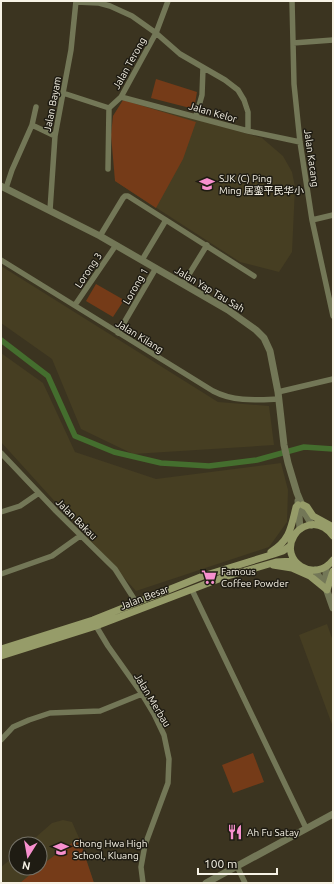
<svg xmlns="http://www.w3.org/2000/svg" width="334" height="884" font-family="Ubuntu,'Noto Sans SC',sans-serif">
<rect width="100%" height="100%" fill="#3b3420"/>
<!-- built -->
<path fill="#463e22" d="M 124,99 L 262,138 L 283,156 L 292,172 L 295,187 L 292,252 L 279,272 L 240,262 L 115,181 L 113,116 Z
M 1,266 L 218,402 L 269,406 L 274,445 L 133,454 L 81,429 L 52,359 L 1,323 Z
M 1,353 L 43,383 L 75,452 L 156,479 L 281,463 L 288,490 L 287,522 L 269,547 L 136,591 L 1,442 Z
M 327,624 L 333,641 L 333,727 L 299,635 Z
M 63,820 L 72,822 L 79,838 L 94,883 L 1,883 L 1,867 L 16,855 L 16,868 L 40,868 L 40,844 L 28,844 L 52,823 Z"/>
<!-- green -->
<path fill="#753b18" d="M 156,79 L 197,92 L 194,109 L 151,98 Z
M 123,100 L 196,122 L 183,159 L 156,208 L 115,181 L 111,135 L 113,116 Z
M 96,284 L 124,300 L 113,317 L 86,301 Z
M 253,753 L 264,782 L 233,793 L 222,765 Z
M 79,838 L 94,883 L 20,883 L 38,868 L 40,868 L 40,866 Z"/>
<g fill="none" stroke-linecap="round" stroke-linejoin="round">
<!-- canal -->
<path stroke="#446e2e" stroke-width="5.5" d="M 1,340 L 48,376 L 75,436 L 114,452 L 161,463 L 209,466 L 257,460 L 304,447 L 333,449"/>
<!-- minor -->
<path stroke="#737757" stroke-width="5.5" d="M 292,1 L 294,84 L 300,142 L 312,220 L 333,316
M 76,2 L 99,3 L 110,6 L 132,16 L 156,33 L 180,54 L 225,80 L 238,90 L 244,100 L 248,112 L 248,131
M 293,43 L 333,40
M 63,93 L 109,108
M 121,97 L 248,131 L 300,142
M 109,108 L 121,97 L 156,33 L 168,1
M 196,116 L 202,95 L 203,68
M 32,125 L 55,136
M 108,169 L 109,108
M 6,188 L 12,170 L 32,125 L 36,107
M 50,210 L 55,136 L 71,50 L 76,1
M 312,220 L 333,215
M 100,236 L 123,198 L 125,196 L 128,196 L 254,276
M 1,260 L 213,391 C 234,402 256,400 279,399
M 142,260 L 166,220
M 183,284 L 207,245
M 75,305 L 116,245
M 118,333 L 156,268
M 278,392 L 333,379
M 1,453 L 56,511 L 115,569 L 136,602
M 1,512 L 20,506 L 39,493
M 1,574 L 52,556 L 80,536
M 192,590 L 306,828
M 96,626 L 108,646 L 142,694 L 154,714 L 164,735 L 169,759 L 168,783 L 145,845 L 141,867 L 143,883
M 1,740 L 13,727 L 29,720 L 50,713 L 100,711 L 142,694
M 237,866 L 245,883"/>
<!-- tertiary -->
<path stroke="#737757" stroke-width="7" d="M 1,186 L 100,236 L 228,310 L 256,330 L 264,338 L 270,351 L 278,392 L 284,445 L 288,463 L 297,493 L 306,515 L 312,525
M 298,501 L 300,529
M 315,570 L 326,588 L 333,608
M 326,588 L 326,567
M 206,883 L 333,814"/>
<!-- secondary -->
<path stroke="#969c69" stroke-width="7" d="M 303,505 L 307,507 L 313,516 L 333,527
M 333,536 C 327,528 319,523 309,525 C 302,527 297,530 294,536 C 279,561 315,584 333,560
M 271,552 C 290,540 291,528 296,507 L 298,505
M 273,565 L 292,568 L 310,576 L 326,589
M 327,590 L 333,571
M 1,649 L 93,620 L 203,576 L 274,554 L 283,551 L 290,546
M 1,656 L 96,626 L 224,577 L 276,562 L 294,561"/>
</g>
<!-- icons -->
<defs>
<g id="school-bare" transform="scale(1.2)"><path d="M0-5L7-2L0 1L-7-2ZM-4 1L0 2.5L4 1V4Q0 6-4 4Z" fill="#f790ce" stroke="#1f1c13" stroke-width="2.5" paint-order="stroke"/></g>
<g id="supermarket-bare" transform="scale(1.2)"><path d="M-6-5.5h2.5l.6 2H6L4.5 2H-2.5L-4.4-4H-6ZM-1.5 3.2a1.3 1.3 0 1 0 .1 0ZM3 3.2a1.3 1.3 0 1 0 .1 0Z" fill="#f790ce" stroke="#1f1c13" stroke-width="2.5" paint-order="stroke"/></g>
<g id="restaurant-bare" transform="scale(1.2)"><path d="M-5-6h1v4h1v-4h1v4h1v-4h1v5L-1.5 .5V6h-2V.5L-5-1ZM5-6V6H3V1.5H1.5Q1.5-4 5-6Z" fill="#f790ce" stroke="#1f1c13" stroke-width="2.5" paint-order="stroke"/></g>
</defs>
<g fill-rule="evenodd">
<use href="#school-bare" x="207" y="184"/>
<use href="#supermarket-bare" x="209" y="577"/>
<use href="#restaurant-bare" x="235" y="832"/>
<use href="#school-bare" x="61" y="849"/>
</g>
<g text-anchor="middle" stroke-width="3" stroke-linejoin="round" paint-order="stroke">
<!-- street labels -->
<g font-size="10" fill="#f7f3e6" stroke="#1f1c13">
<text transform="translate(129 63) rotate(-61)" y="4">Jalan Terong</text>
<text transform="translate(52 104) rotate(-79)" y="4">Jalan Bayam</text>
<text transform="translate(213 112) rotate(16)" y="4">Jalan Kelor</text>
<text transform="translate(312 158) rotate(82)" y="4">Jalan Kacang</text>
<text transform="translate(88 270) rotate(-56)" y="4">Lorong 3</text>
<text transform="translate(135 286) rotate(-60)" y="4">Lorong 1</text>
<text transform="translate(210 289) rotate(31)" y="4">Jalan Yap Tau Sah</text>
<text transform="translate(140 336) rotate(32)" y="4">Jalan Kilang</text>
<text transform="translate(77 519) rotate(45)" y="4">Jalan Bakau</text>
<text transform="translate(144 597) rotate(-21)" y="4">Jalan Besar</text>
<text transform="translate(153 700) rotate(59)" y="4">Jalan Merbau</text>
</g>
<!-- poi labels -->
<g font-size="10" fill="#f7f3e6" stroke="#1f1c13" text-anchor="start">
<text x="219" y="182">SJK (C) Ping<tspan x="219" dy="12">Ming 居銮平民华小</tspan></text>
<text x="221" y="575">Famous<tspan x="221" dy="12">Coffee Powder</tspan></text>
<text x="247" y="836">Ah Fu Satay</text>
<text x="73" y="847">Chong Hwa High<tspan x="73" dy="12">School, Kluang</tspan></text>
</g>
</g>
<!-- border -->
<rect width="334" height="884" fill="none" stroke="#f7f3e6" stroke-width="4"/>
<!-- north arrow -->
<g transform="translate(28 856) rotate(191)"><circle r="19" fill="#1f1c13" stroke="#757267"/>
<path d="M0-3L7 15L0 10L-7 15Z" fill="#f790ce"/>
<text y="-6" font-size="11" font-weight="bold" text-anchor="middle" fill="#f7f3e6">N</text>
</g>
<!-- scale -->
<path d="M198 868v6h79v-6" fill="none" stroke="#f7f3e6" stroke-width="2"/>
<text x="204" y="868" font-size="12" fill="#f7f3e6" stroke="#1f1c13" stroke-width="3" paint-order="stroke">100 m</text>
</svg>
